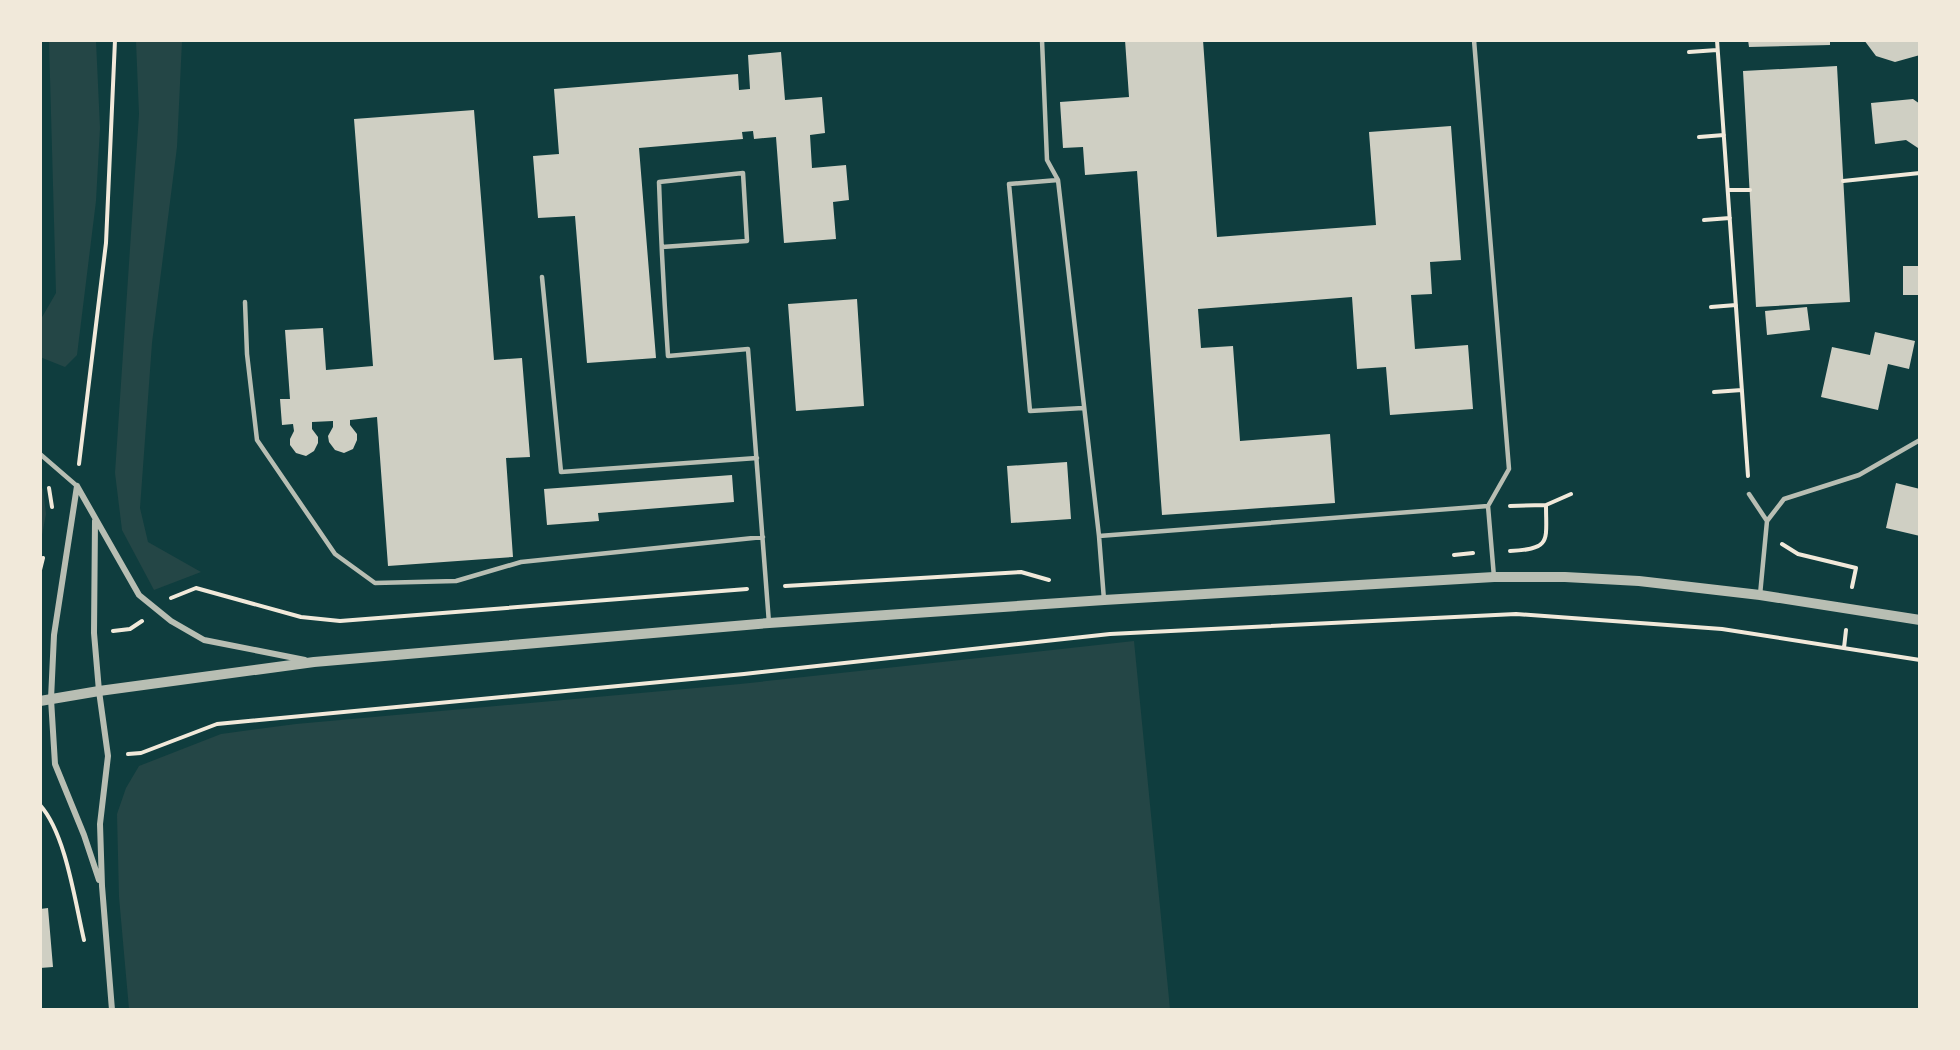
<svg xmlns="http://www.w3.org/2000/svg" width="1960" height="1050" font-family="'Work Sans',sans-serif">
<rect width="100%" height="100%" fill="#0f3d3e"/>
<!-- green -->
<path fill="#244646" d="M 49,41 L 96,41 L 100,128 L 96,201 L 77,355 L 65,367 L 40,357 L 41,319 L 56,293 Z
M 136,41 L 182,41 L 177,147 L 152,343 L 140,508 L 148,542 L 201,572 L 154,590 L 122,530 L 115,473 L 139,114 Z
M 41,487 L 43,489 L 46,514 L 41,540 Z
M 1134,641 L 1170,1009 L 129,1009 L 119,897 L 117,814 L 126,788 L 139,766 L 221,734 L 296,724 L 740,684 Z"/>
<!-- building -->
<path fill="#cfcfc3" d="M 1125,40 L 1203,40 L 1217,237 L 1376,225 L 1369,132 L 1451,126 L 1461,260 L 1430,262 L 1432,294 L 1411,295 L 1415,349 L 1468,345 L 1473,409 L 1390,415 L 1386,367 L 1357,369 L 1352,297 L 1198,309 L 1201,348 L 1233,346 L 1240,441 L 1330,434 L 1335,503 L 1162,515 L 1137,171 L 1085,175 L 1083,147 L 1063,148 L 1060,102 L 1129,97 Z
M 1748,40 L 1830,40 L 1830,45 L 1749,47 Z
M 1864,40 L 1920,40 L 1920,55 L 1895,62 L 1876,56 Z
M 781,52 L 785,100 L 822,97 L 825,133 L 810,135 L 812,168 L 846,165 L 849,200 L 833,202 L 836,239 L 784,243 L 776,137 L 754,139 L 753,131 L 742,132 L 743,139 L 639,148 L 656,358 L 587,363 L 575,216 L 538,218 L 533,156 L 559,154 L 554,89 L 738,74 L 739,90 L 750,89 L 748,55 Z
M 1837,66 L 1850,302 L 1756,307 L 1743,71 Z
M 1913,99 L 1920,104 L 1918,148 L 1906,140 L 1875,144 L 1871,103 Z
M 474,110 L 494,360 L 522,358 L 530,457 L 506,458 L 513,557 L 388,566 L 377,417 L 350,420 L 350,425 L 357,434 L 357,440 L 353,449 L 344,453 L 335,450 L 329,442 L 328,436 L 333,427 L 333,421 L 312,422 L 312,429 L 318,437 L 318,443 L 314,451 L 306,456 L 296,453 L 290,445 L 290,439 L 294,431 L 293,424 L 282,425 L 280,399 L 290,399 L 285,330 L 323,328 L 326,370 L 373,366 L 354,119 Z
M 1903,266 L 1920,266 L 1920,295 L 1903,295 Z
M 857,299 L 864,406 L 796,411 L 788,304 Z
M 1807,307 L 1810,330 L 1767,335 L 1765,311 Z
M 1875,332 L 1915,341 L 1909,369 L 1888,364 L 1878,410 L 1821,397 L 1832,347 L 1870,355 Z
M 1067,462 L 1071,519 L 1011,523 L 1007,466 Z
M 732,475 L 734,502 L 598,513 L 599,521 L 547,525 L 544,489 Z
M 1896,483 L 1920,489 L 1920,536 L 1886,528 Z
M 48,908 L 53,967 L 40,968 L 40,909 Z"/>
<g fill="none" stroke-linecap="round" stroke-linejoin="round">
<!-- path -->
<path stroke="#f1e9da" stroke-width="4" d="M 1717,40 L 1748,476
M 1689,52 L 1717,50
M 1699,137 L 1724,135
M 1843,181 L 1920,173
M 1728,190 L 1750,190
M 1704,220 L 1730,218
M 1711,307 L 1736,305
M 1714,392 L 1742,390
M 79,464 L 106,243 L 115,40
M 49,488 L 52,507
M 1510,506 L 1546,505 L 1571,494
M 1782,544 L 1798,554 L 1856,568 L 1852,587
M 1510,551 C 1552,549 1546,541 1546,505
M 1454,555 L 1473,553
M 40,570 L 43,558
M 785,586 L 1021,572 L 1049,580
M 171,598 L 196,588 L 301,617 L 340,621 L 747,589
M 113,631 L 130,629 L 142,621
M 1844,648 L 1846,630
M 128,754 L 141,753 L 217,724 L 744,674 L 1110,634 L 1516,614 L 1722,629 L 1920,660
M 40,805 C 66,834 75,902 84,940"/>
<!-- service -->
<path stroke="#b8beb3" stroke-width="4.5" d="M 1042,40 L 1047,160 L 1058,180 L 1099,536 L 1104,600
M 1474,40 L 1509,469 L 1488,506
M 1058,180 L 1009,184 L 1030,411 L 1083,408
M 662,247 L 747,241 L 743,173 L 659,182 C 661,240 664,298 668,356 L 748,349 L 769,623
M 542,277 L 561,472 L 757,458
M 245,302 L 247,354 L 257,440 L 335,554 L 375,583 L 456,581 L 521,562 L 763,537
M 40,454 L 77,486
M 1749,494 L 1767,521 L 1760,595
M 1767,521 L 1784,499 L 1859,475 L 1920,440
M 1099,536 L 1488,506 L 1494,577"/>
<!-- minor -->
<path stroke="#b8beb3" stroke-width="6" d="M 77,486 L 54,635 L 51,699 L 55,764 L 84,835 L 99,880
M 77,486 L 139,595 L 171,621 L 204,640 L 305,660
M 95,521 L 94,633 L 99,691 L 108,756 L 100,824 L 102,886 L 112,1010"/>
<!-- tertiary -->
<path stroke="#b8beb3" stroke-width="10" d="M 40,701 L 99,691 L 314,662 L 769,623 L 1104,600 L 1494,577 L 1565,577 L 1639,581 L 1760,595 L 1920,620"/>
</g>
<!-- border -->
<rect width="1960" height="1050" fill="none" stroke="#f1e9da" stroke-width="84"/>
</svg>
